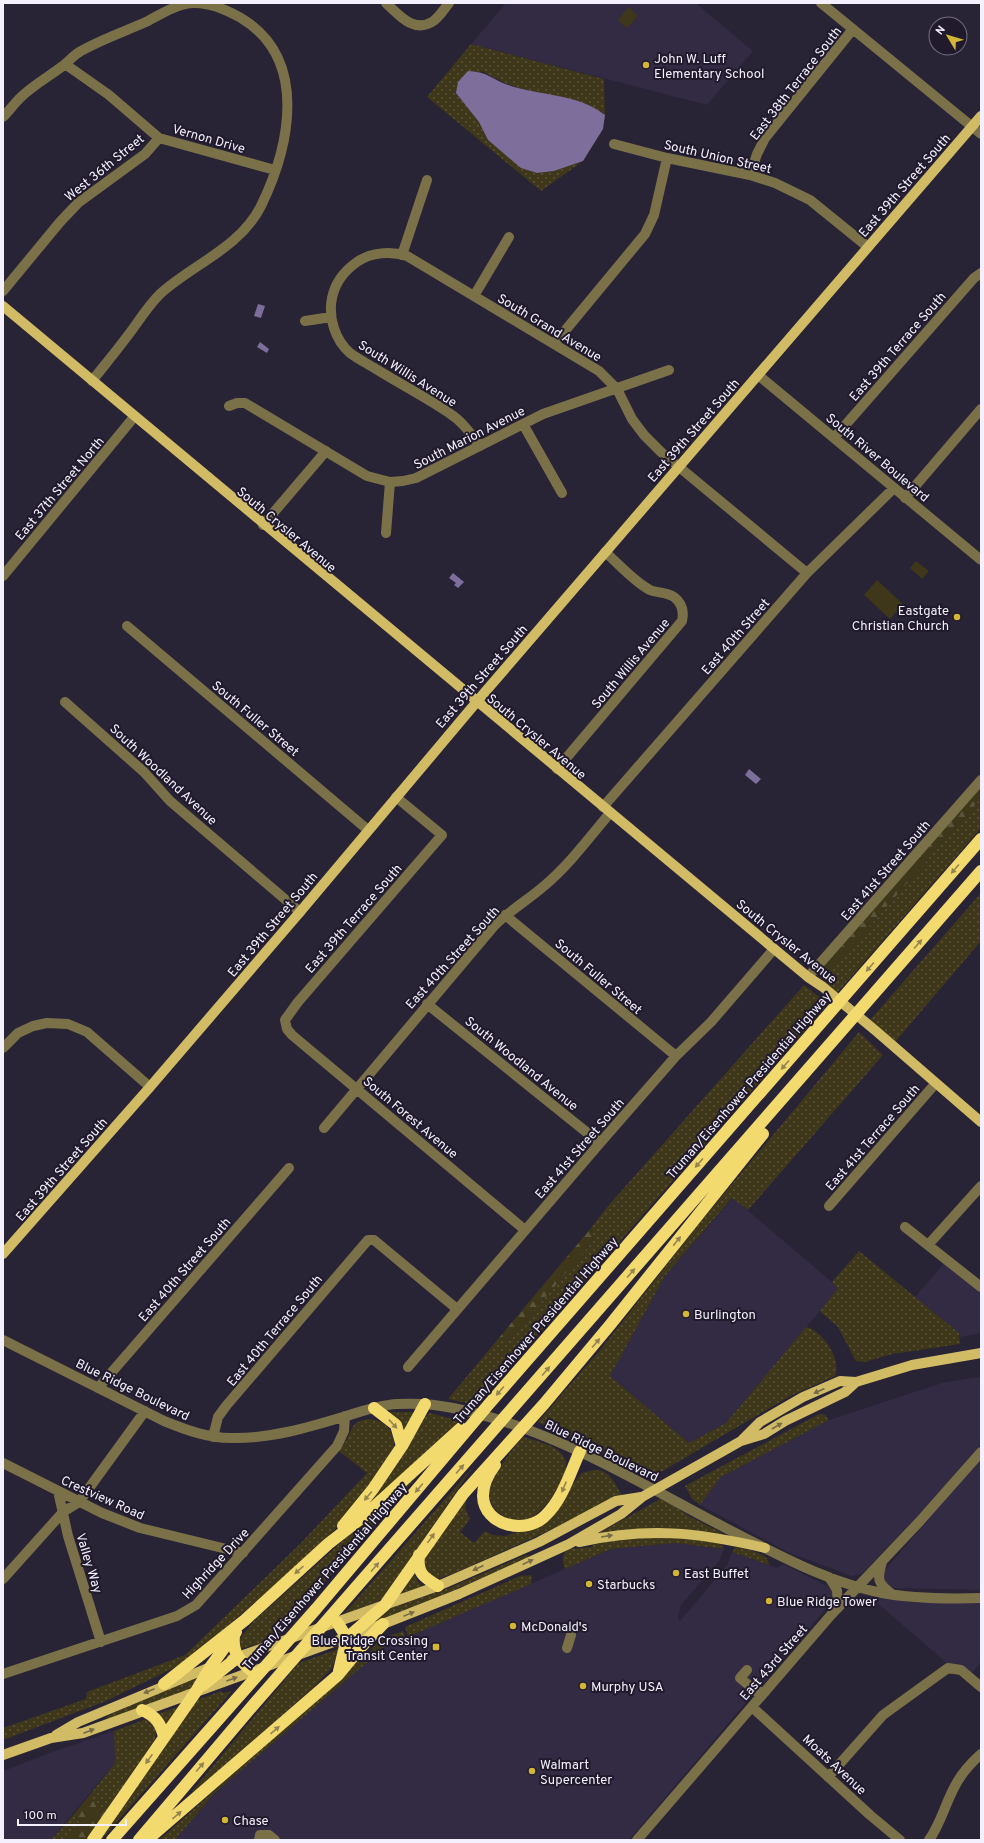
<svg xmlns="http://www.w3.org/2000/svg" width="984" height="1843" font-family="Overpass,sans-serif">
<defs>
<pattern id="grass-dots" width="8" height="8" patternUnits="userSpaceOnUse"><rect width="8" height="8" fill="#3e371a"/><path d="M2 2h.1M6 6h.1" fill="none" stroke="#5a543c" stroke-width="1.8" stroke-linecap="round"/></pattern>
<pattern id="forest-firs" width="22" height="20" patternUnits="userSpaceOnUse"><rect width="22" height="20" fill="#3e371a"/><path d="M5 1l3.5 6h-7zM16 11l3.5 6h-7z" fill="#5a543c"/></pattern>
</defs>
<rect width="100%" height="100%" fill="#292336"/>
<!-- built -->
<path fill="#332a43" d="M 506,3 L 700,3 L 698,5 L 753,51 L 707,105 L 471,44 Z
M 733,1198 L 839,1288 L 726,1423 L 689,1443 L 610,1376 L 665,1276 Z
M 945,1262 L 981,1291 L 981,1333 L 960,1337 L 959,1333 L 915,1297 Z
M 981,1377 L 981,1444 L 924,1509 L 862,1574 L 852,1576 L 790,1553 L 700,1505 L 721,1477 L 829,1420 L 945,1382 Z
M 981,1458 L 981,1590 L 895,1588 L 888,1586 L 882,1575 L 885,1570 Z
M 675,1543 L 724,1549 L 720,1560 L 681,1605 L 678,1619 L 680,1621 L 727,1565 L 732,1552 L 777,1568 L 783,1564 L 827,1586 L 833,1592 L 834,1599 L 629,1840 L 175,1840 L 215,1793 L 385,1647 L 611,1549 Z
M 868,1595 L 911,1601 L 981,1603 L 981,1662 L 972,1673 L 961,1666 L 949,1665 Z
M 114,1731 L 115,1763 L 51,1840 L 3,1840 L 3,1771 L 52,1752 Z"/>
<!-- grass -->
<path fill="url(#grass-dots)" d="M 471,44 L 604,79 L 605,115 C 583,98 556,97 530,91 C 512,87 497,80 482,71 L 456,93 L 479,122 L 488,140 L 537,173 L 554,171 L 583,161 L 541,191 L 427,97 Z
M 981,798 L 981,828 L 837,993 L 820,977 L 818,975 L 821,970 L 829,973 Z
M 981,893 L 981,941 L 895,1042 L 870,1020 Z
M 804,985 L 828,1004 L 476,1405 L 448,1399 L 498,1339 L 509,1340 L 593,1241 L 591,1228 L 608,1206 Z
M 859,1032 L 883,1055 L 748,1210 L 732,1198 L 665,1276 L 610,1376 L 689,1443 L 726,1423 L 806,1327 C 823,1331 842,1360 835,1376 L 790,1396 L 654,1476 L 640,1474 L 538,1422 L 601,1349 L 697,1226 Z
M 859,1251 L 959,1333 L 960,1344 L 892,1354 L 865,1362 L 856,1361 L 838,1327 L 820,1311 L 838,1288 L 832,1282 Z
M 387,1412 L 410,1412 L 414,1413 L 403,1435 Z
M 430,1413 L 461,1421 L 347,1526 L 422,1419 Z
M 819,1414 L 825,1415 L 829,1420 L 721,1477 L 700,1505 L 692,1499 L 685,1486 Z
M 367,1419 C 385,1420 394,1429 394,1447 L 356,1504 L 337,1527 L 316,1549 L 186,1662 L 106,1701 L 3,1740 L 3,1728 L 86,1699 L 87,1692 L 185,1655 L 300,1544 L 367,1473 L 339,1451 C 342,1447 346,1442 348,1437 C 354,1425 352,1423 367,1419 Z
M 523,1437 C 536,1441 553,1444 562,1454 C 577,1471 545,1511 529,1519 C 521,1523 510,1520 503,1516 C 470,1497 508,1455 523,1437 Z
M 473,1467 L 385,1596 L 377,1602 L 344,1614 Z
M 594,1470 C 610,1469 614,1483 622,1495 L 546,1532 L 455,1573 L 437,1579 L 425,1573 L 424,1559 L 467,1496 L 465,1508 L 470,1519 L 460,1532 L 474,1543 L 485,1531 L 493,1535 L 506,1536 L 523,1530 L 542,1520 L 582,1473 Z
M 418,1473 L 419,1474 L 274,1640 L 239,1649 L 239,1640 L 254,1621 Z
M 662,1498 L 689,1516 L 722,1533 L 721,1536 L 597,1534 Z
M 674,1536 L 720,1543 L 724,1549 L 675,1543 L 611,1549 L 565,1569 C 556,1545 576,1549 592,1547 L 597,1541 Z
M 736,1547 C 746,1550 769,1552 769,1565 L 732,1552 Z
M 526,1555 L 531,1556 L 391,1619 L 360,1627 L 383,1611 L 449,1588 Z
M 412,1569 L 417,1580 L 423,1587 L 393,1598 Z
M 532,1575 L 531,1584 L 408,1637 L 405,1627 L 520,1576 Z
M 403,1631 L 406,1638 L 385,1647 L 215,1793 L 175,1840 L 159,1840 L 350,1670 L 365,1650 L 369,1653 L 379,1640 Z
M 341,1648 L 330,1670 L 313,1688 L 194,1792 L 192,1791 L 299,1663 Z
M 202,1675 L 192,1690 L 107,1719 L 106,1717 L 133,1703 Z
M 221,1691 L 223,1693 L 232,1691 L 101,1840 L 98,1840 L 195,1701 Z
M 182,1705 L 164,1731 L 158,1714 Z
M 146,1719 C 155,1724 158,1732 154,1741 L 106,1811 L 93,1802 L 92,1792 L 115,1763 L 114,1731 Z
M 73,1815 L 80,1821 L 65,1840 L 51,1840 Z"/>
<!-- forest -->
<path fill="url(#forest-firs)" d="M 981,786 L 981,798 L 829,973 L 821,970 Z
M 591,1228 L 593,1241 L 509,1340 L 498,1339 Z
M 92,1792 L 94,1802 L 106,1811 L 86,1840 L 65,1840 L 80,1821 L 73,1815 Z"/>
<!-- park -->
<path fill="#3e371a" d="M 629,7 L 638,16 L 627,28 L 618,20 Z
M 916,561 L 929,571 L 922,579 L 910,568 Z
M 877,580 L 903,604 L 890,619 L 864,595 Z"/>
<!-- water -->
<path fill="#7d6e9b" d="M 468,71 C 489,72 491,79 508,85 C 540,96 577,93 605,115 L 603,129 L 583,161 L 554,171 L 537,173 L 521,168 L 488,140 L 479,122 L 456,93 L 458,82 Z
M 258,304 L 265,306 L 261,318 L 254,316 Z
M 260,342 L 269,349 L 267,353 L 257,347 Z
M 453,573 L 464,582 L 458,588 L 454,585 L 456,583 L 449,578 Z
M 749,769 L 761,779 L 756,784 L 745,775 Z"/>
<g fill="none" stroke-linecap="round" stroke-linejoin="round">
<!-- minor -->
<path stroke="#7b7149" stroke-width="10" d="M 386,3 C 399,15 413,33 432,22 C 439,18 444,9 449,3
M 821,3 L 981,134
M 65,64 L 109,95 L 159,138 L 275,170
M 3,117 C 9,111 14,104 20,98 C 33,85 50,76 64,65 C 70,60 75,54 81,51 C 102,39 126,31 148,21 C 161,14 177,4 192,3 C 208,2 227,10 241,18 C 309,59 290,146 261,206 C 240,248 193,264 160,294 C 151,303 144,313 137,323 C 123,343 107,362 92,381
M 614,144 L 667,158 L 750,175 L 775,183 L 810,200 L 868,247
M 750,175 L 757,154 L 765,138 L 853,29
M 402,255 L 427,180
M 3,291 L 60,222 L 78,203 L 145,154 L 159,138
M 474,296 L 509,237
M 305,321 L 331,317
M 554,344 L 645,234 L 654,215 L 667,158
M 758,375 L 981,560
M 229,406 L 237,403 L 245,403 L 367,476 L 390,482 L 403,481 L 416,478 L 543,414 L 669,370
M 523,424 L 562,493
M 834,438 L 974,278 L 981,273
M 480,446 C 471,434 462,421 449,413 C 426,397 400,384 376,369 C 368,364 358,359 350,353 C 335,340 328,317 332,298 C 335,283 344,271 357,262 C 371,252 391,251 407,256 L 599,371 L 617,389 L 632,419 L 644,435 L 661,452 L 807,573
M 905,498 L 981,409
M 263,525 L 326,451
M 386,533 L 390,482
M 3,576 L 134,417
M 127,626 L 368,830
M 65,702 L 144,772 L 170,801 L 300,912
M 557,769 L 682,621 C 684,612 682,603 674,597 C 667,592 657,593 650,590 C 633,581 619,564 605,552
M 396,797 L 442,835 L 298,1002 L 285,1020 L 287,1029 L 292,1035 L 525,1230
M 603,807 L 807,573 L 894,488
M 505,915 L 676,1056
M 808,977 L 981,780
M 427,1004 L 600,1143
M 3,1048 L 18,1033 L 33,1026 L 47,1023 L 68,1024 L 87,1032 L 150,1087
M 324,1128 L 494,926 C 509,911 528,900 544,886 C 569,865 589,838 610,813
M 829,1206 L 935,1084
M 905,1227 L 981,1287
M 928,1245 L 981,1186
M 3,1340 L 164,1421 C 186,1430 208,1438 231,1438 C 270,1439 310,1427 346,1416 C 363,1411 379,1405 397,1404 C 415,1403 434,1404 453,1408 C 563,1430 657,1495 757,1544 C 796,1564 837,1584 882,1593 C 915,1599 947,1599 981,1598
M 408,1367 L 600,1143 L 676,1056 L 711,1022 L 774,949
M 98,1388 L 289,1168
M 213,1437 L 218,1417 L 226,1406 L 368,1240 L 374,1240 L 457,1309
M 3,1463 L 102,1513 L 140,1528 L 243,1553
M 58,1491 L 68,1536 L 101,1642
M 882,1562 C 877,1579 877,1583 892,1594
M 829,1577 L 837,1590 L 838,1608
M 3,1579 L 63,1512 L 79,1502 L 145,1411
M 567,1648 L 571,1635
M 747,1670 L 740,1678 L 757,1692 L 765,1692
M 3,1674 L 177,1616 L 196,1605 L 337,1446 L 344,1431 L 345,1416
M 752,1707 L 870,1815 L 900,1840
M 828,1777 L 883,1715 L 948,1668 L 961,1670 L 981,1687
M 259,1840 L 260,1835 L 269,1835 L 275,1840
M 637,1840 L 831,1615 L 920,1521 L 981,1452
M 929,1840 C 941,1823 945,1804 955,1786 C 961,1774 971,1763 981,1754"/>
<!-- major -->
<path stroke="#d1bc65" stroke-width="10" d="M 3,306 C 270,531 539,754 808,977 L 823,987 L 876,1031 L 981,1122
M 3,1254 L 150,1087 L 300,912 L 485,692 L 981,116
M 742,1440 L 760,1422 L 803,1397 L 840,1381 L 856,1382 L 912,1365 L 981,1353
M 579,1542 C 648,1527 697,1532 765,1548
M 232,1659 L 438,1586 L 539,1542 L 616,1501 L 641,1497
M 56,1735 L 78,1722 L 215,1665
M 3,1755 L 51,1738 L 83,1733 L 383,1624 L 459,1594 L 569,1544 L 621,1514 L 642,1497 L 741,1441 L 764,1434 L 785,1421 L 845,1392 L 856,1382"/>
<!-- highway -->
<path stroke="#f3da6f" stroke-width="12" d="M 374,1408 L 396,1425 L 402,1446
M 495,1465 C 489,1473 483,1485 483,1496 C 484,1526 526,1535 545,1516 C 563,1499 570,1473 580,1451
M 343,1526 L 373,1489 L 402,1446 L 425,1404
M 419,1555 C 417,1573 423,1577 438,1586
M 337,1622 L 347,1638 L 339,1671
M 234,1636 C 232,1653 240,1661 253,1672
M 347,1638 L 385,1605 L 463,1494 L 544,1404 L 610,1325 L 763,1134
M 164,1684 L 245,1620 L 328,1544 L 364,1516 L 461,1428
M 203,1685 L 238,1657
M 142,1710 C 156,1716 161,1724 164,1737
M 93,1840 L 195,1693 L 211,1666 L 236,1632
M 112,1840 L 316,1609 L 489,1404 L 981,839
M 139,1840 L 255,1703 L 981,871
M 147,1840 L 338,1675 L 362,1646 L 383,1624"/>
</g>
<!-- one-way arrows -->
<defs><path id="oneway-solid" d="M-6-.8H1V-3.2L6.5 0L1 3.2V.8H-6Z"/></defs>
<g fill="#948451">
<use href="#oneway-solid" transform="translate(955 869) rotate(131)"/>
<use href="#oneway-solid" transform="translate(918 944) rotate(-49)"/>
<use href="#oneway-solid" transform="translate(870 967) rotate(131)"/>
<use href="#oneway-solid" transform="translate(785 1065) rotate(131)"/>
<use href="#oneway-solid" transform="translate(699 1163) rotate(131)"/>
<use href="#oneway-solid" transform="translate(677 1241) rotate(-51)"/>
<use href="#oneway-solid" transform="translate(631 1273) rotate(-49)"/>
<use href="#oneway-solid" transform="translate(596 1343) rotate(-50)"/>
<use href="#oneway-solid" transform="translate(546 1371) rotate(-49)"/>
<use href="#oneway-solid" transform="translate(500 1391) rotate(131)"/>
<use href="#oneway-solid" transform="translate(393 1424) rotate(47)"/>
<use href="#oneway-solid" transform="translate(460 1469) rotate(-49)"/>
<use href="#oneway-solid" transform="translate(564 1487) rotate(113)"/>
<use href="#oneway-solid" transform="translate(419 1488) rotate(130)"/>
<use href="#oneway-solid" transform="translate(368 1496) rotate(130)"/>
<use href="#oneway-solid" transform="translate(431 1538) rotate(-54)"/>
<use href="#oneway-solid" transform="translate(375 1567) rotate(-49)"/>
<use href="#oneway-solid" transform="translate(299 1570) rotate(138)"/>
<use href="#oneway-solid" transform="translate(275 1730) rotate(-41)"/>
<use href="#oneway-solid" transform="translate(149 1759) rotate(125)"/>
<use href="#oneway-solid" transform="translate(200 1767) rotate(-50)"/>
<use href="#oneway-solid" transform="translate(177 1815) rotate(-41)"/>
</g>
<g fill="#786b48">
<use href="#oneway-solid" transform="translate(819 1391) rotate(156)"/>
<use href="#oneway-solid" transform="translate(777 1426) rotate(-30)"/>
<use href="#oneway-solid" transform="translate(607 1536) rotate(-9)"/>
<use href="#oneway-solid" transform="translate(528 1562) rotate(-25)"/>
<use href="#oneway-solid" transform="translate(478 1568) rotate(156)"/>
<use href="#oneway-solid" transform="translate(409 1614) rotate(-22)"/>
<use href="#oneway-solid" transform="translate(232 1679) rotate(-20)"/>
<use href="#oneway-solid" transform="translate(149 1691) rotate(157)"/>
<use href="#oneway-solid" transform="translate(89 1731) rotate(-21)"/>
</g>
<!-- markers -->
<g fill="#d3b635" stroke="#201a2c" stroke-width="1.5">
<circle cx="646" cy="65" r="4"/>
<circle cx="957" cy="617" r="4"/>
<circle cx="686" cy="1314" r="4"/>
<circle cx="676" cy="1573" r="4"/>
<circle cx="589" cy="1584" r="4"/>
<circle cx="769" cy="1601" r="4"/>
<circle cx="513" cy="1626" r="4"/>
<rect x="432" y="1643" width="8" height="8" rx="2"/>
<circle cx="583" cy="1686" r="4"/>
<circle cx="532" cy="1771" r="4"/>
<circle cx="225" cy="1820" r="4"/>
</g>
<g text-anchor="middle" stroke-width="4" stroke-linejoin="round" paint-order="stroke">
<!-- poi labels -->
<g font-size="13" fill="#f4f0fd" stroke="#201a2c" text-anchor="start">
<text x="654" y="63">John W. Luff<tspan x="654" dy="15">Elementary School</tspan></text>
<text x="949" y="615" text-anchor="end">Eastgate<tspan x="949" dy="15">Christian Church</tspan></text>
<text x="694" y="1319">Burlington</text>
<text x="684" y="1578">East Buffet</text>
<text x="597" y="1589">Starbucks</text>
<text x="777" y="1606">Blue Ridge Tower</text>
<text x="521" y="1631">McDonald's</text>
<text x="428" y="1645" text-anchor="end">Blue Ridge Crossing<tspan x="428" dy="15">Transit Center</tspan></text>
<text x="591" y="1691">Murphy USA</text>
<text x="540" y="1769">Walmart<tspan x="540" dy="15">Supercenter</tspan></text>
<text x="233" y="1825">Chase</text>
</g>
<!-- street labels -->
<g font-size="13" fill="#f4f0fd" stroke="#201a2c">
<text transform="translate(795 83) rotate(-52)" y="5">East 38th Terrace South</text>
<text transform="translate(209 138) rotate(16)" y="5">Vernon Drive</text>
<text transform="translate(718 156) rotate(13)" y="5">South Union Street</text>
<text transform="translate(104 167) rotate(-39)" y="5">West 36th Street</text>
<text transform="translate(904 185) rotate(-49)" y="5">East 39th Street South</text>
<text transform="translate(550 327) rotate(31)" y="5">South Grand Avenue</text>
<text transform="translate(897 346) rotate(-49)" y="5">East 39th Terrace South</text>
<text transform="translate(408 373) rotate(32)" y="5">South Willis Avenue</text>
<text transform="translate(693 430) rotate(-49)" y="5">East 39th Street South</text>
<text transform="translate(469 437) rotate(-27)" y="5">South Marion Avenue</text>
<text transform="translate(878 457) rotate(40)" y="5">South River Boulevard</text>
<text transform="translate(59 488) rotate(-50)" y="5">East 37th Street North</text>
<text transform="translate(287 529) rotate(40)" y="5">South Crysler Avenue</text>
<text transform="translate(735 636) rotate(-49)" y="5">East 40th Street</text>
<text transform="translate(630 663) rotate(-50)" y="5">South Willis Avenue</text>
<text transform="translate(481 676) rotate(-49)" y="5">East 39th Street South</text>
<text transform="translate(256 718) rotate(40)" y="5">South Fuller Street</text>
<text transform="translate(537 736) rotate(40)" y="5">South Crysler Avenue</text>
<text transform="translate(164 774) rotate(43)" y="5">South Woodland Avenue</text>
<text transform="translate(885 870) rotate(-49)" y="5">East 41st Street South</text>
<text transform="translate(353 918) rotate(-49)" y="5">East 39th Terrace South</text>
<text transform="translate(272 924) rotate(-50)" y="5">East 39th Street South</text>
<text transform="translate(787 941) rotate(39)" y="5">South Crysler Avenue</text>
<text transform="translate(452 957) rotate(-48)" y="5">East 40th Street South</text>
<text transform="translate(599 976) rotate(40)" y="5">South Fuller Street</text>
<text transform="translate(522 1063) rotate(39)" y="5">South Woodland Avenue</text>
<text transform="translate(748 1085) rotate(-49)" y="5">Truman/Eisenhower Presidential Highway</text>
<text transform="translate(411 1117) rotate(40)" y="5">South Forest Avenue</text>
<text transform="translate(872 1137) rotate(-49)" y="5">East 41st Terrace South</text>
<text transform="translate(579 1148) rotate(-49)" y="5">East 41st Street South</text>
<text transform="translate(61 1169) rotate(-49)" y="5">East 39th Street South</text>
<text transform="translate(184 1269) rotate(-49)" y="5">East 40th Street South</text>
<text transform="translate(274 1330) rotate(-50)" y="5">East 40th Terrace South</text>
<text transform="translate(535 1330) rotate(-49)" y="5">Truman/Eisenhower Presidential Highway</text>
<text transform="translate(133 1389) rotate(26)" y="5">Blue Ridge Boulevard</text>
<text transform="translate(602 1450) rotate(26)" y="5">Blue Ridge Boulevard</text>
<text transform="translate(103 1497) rotate(24)" y="5">Crestview Road</text>
<text transform="translate(90 1563) rotate(73)" y="5">Valley Way</text>
<text transform="translate(215 1563) rotate(-47)" y="5">Highridge Drive</text>
<text transform="translate(324 1576) rotate(-49)" y="5">Truman/Eisenhower Presidential Highway</text>
<text transform="translate(773 1662) rotate(-49)" y="5">East 43rd Street</text>
<text transform="translate(835 1764) rotate(43)" y="5">Moats Avenue</text>
</g>
</g>
<!-- border -->
<rect width="984" height="1843" fill="none" stroke="#f4f0fd" stroke-width="8"/>
<!-- north arrow -->
<g transform="translate(948 36) rotate(308)"><circle r="19" fill="#201a2c" stroke="#757080"/>
<path d="M0-3L7 15L0 10L-7 15Z" fill="#d3b635"/>
<text y="-6" font-size="11" font-weight="bold" text-anchor="middle" fill="#f4f0fd">N</text>
</g>
<!-- scale -->
<path d="M18 1819v6h108v-6" fill="none" stroke="#f4f0fd" stroke-width="2"/>
<text x="24" y="1819" font-size="12" fill="#f4f0fd" stroke="#201a2c" stroke-width="3" paint-order="stroke">100 m</text>
</svg>
